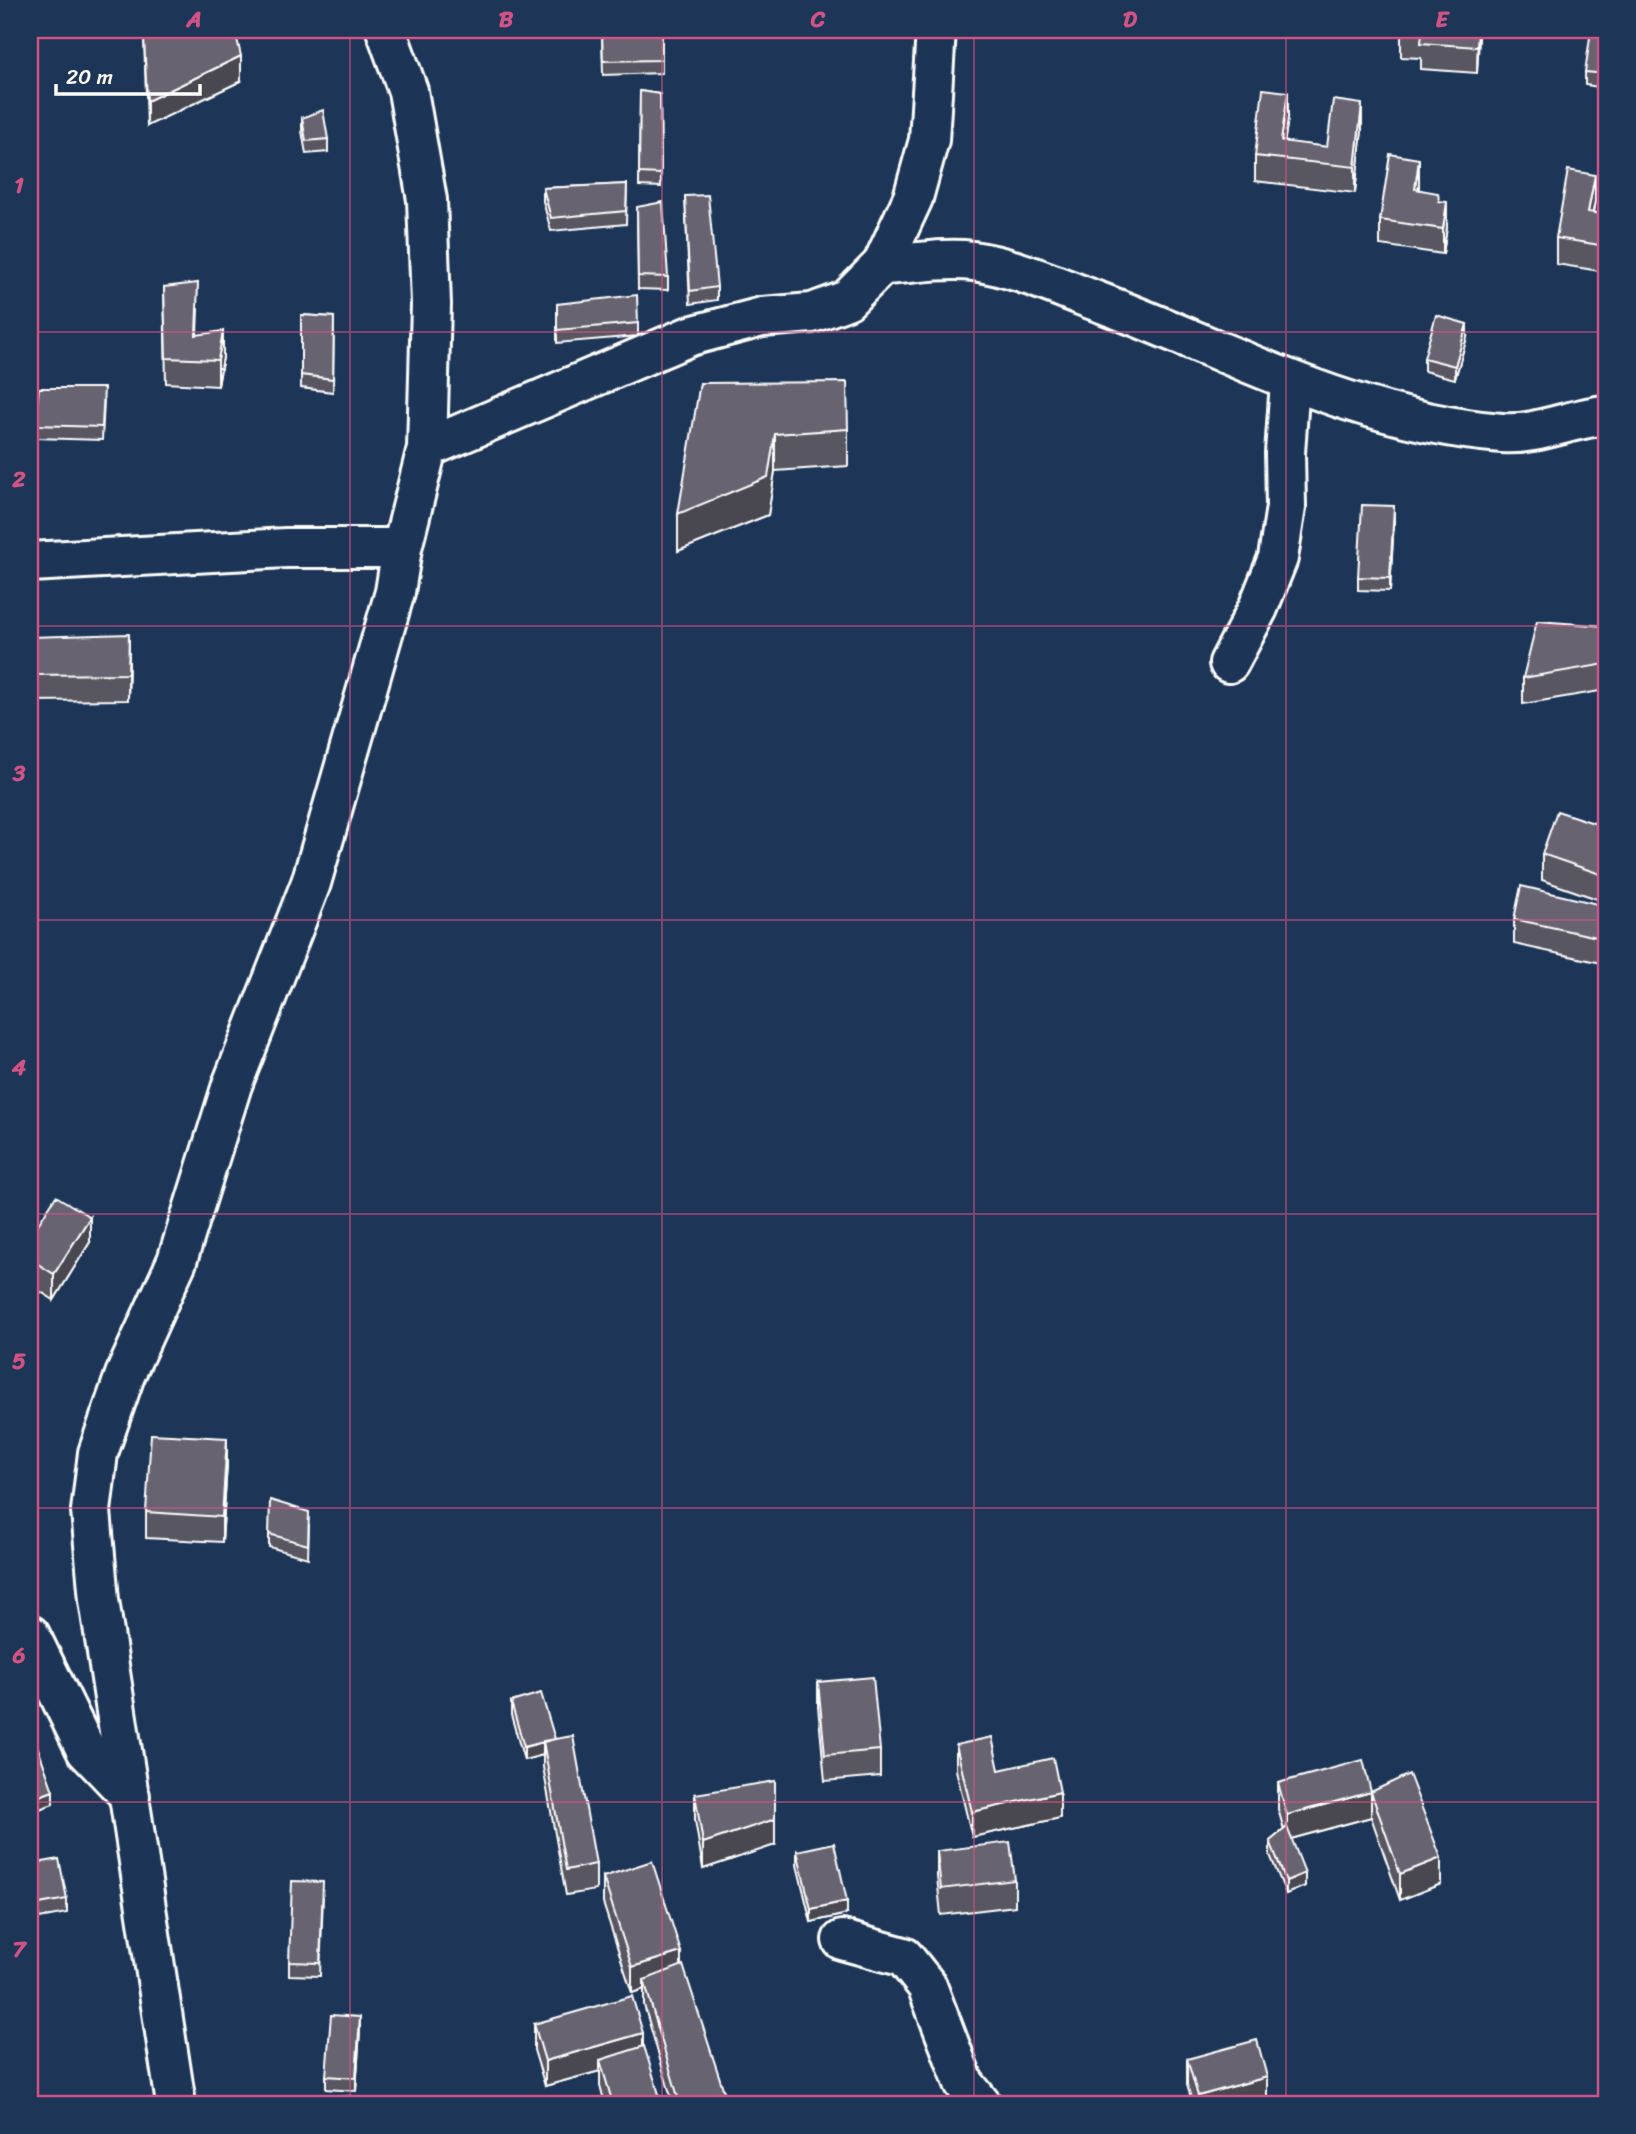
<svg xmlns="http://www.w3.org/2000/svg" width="1636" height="2134" font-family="Sriracha,sans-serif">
<rect width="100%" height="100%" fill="#1d3557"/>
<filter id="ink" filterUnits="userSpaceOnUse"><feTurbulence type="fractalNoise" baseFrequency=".0143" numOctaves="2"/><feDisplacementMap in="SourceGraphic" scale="14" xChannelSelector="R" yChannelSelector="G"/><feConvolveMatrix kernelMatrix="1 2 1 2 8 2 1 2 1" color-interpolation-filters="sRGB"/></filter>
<g filter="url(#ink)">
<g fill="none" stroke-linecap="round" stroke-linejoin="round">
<!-- street casing -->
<g stroke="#fff" stroke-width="44">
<path id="street" d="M 882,265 C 911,264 944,257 973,261 C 1016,267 1058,287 1099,302 C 1232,352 1357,422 1502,433 C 1536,436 1572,418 1606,415
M 427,448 L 690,336 L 762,317 L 812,313 L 847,300 L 882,265 L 913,198 L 929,140 L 936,30
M 30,562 L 286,548 L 402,548
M 1229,663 L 1258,608 L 1278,558 L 1286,507 L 1285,453 L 1290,382
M 30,1635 L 86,1750 L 130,1796
M 842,1940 L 904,1957 L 927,1986 L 964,2083 L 981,2104
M 176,2104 L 99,1600 L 91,1511 L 98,1453 L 125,1375 L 177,1261 L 232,1085 L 311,883 L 395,592 L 402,548 L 427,448 L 431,304 L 427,200 L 408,91 L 386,30"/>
</g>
<!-- street -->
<use href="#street" stroke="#1d3557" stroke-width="38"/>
</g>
<!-- wall -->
<path fill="#595661" stroke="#fff" stroke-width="2" d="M 1401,30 L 1479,30 L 1477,73 L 1421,69 L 1421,58 L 1401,57 Z
M 1606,30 L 1606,88 L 1585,85 L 1585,72 Z
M 602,34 L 662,60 L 662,73 L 603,75 Z
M 144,37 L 241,81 L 147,126 Z
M 640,91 L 660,94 L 661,187 L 639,186 Z
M 302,118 L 328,139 L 328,152 L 306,154 L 302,131 Z
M 1288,118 L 1284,142 L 1327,147 L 1362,130 L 1355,193 L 1255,181 L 1255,156 Z
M 627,184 L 626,224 L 551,231 L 543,201 L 543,188 Z
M 1419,184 L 1419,189 L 1439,201 L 1447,227 L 1443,254 L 1380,245 L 1380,220 Z
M 685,196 L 717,287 L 717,300 L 690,304 Z
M 1595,201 L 1593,212 L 1606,215 L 1606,272 L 1556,264 L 1556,238 Z
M 637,207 L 668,277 L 668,290 L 638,289 Z
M 164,287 L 198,309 L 197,334 L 223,357 L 218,386 L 166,383 Z
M 557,304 L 638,323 L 638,336 L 557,343 Z
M 301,315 L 334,317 L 333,392 L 301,388 Z
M 1467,337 L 1455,379 L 1424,371 L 1424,358 Z
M 700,383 L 848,429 L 848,466 L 775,471 L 768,515 L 678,551 Z
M 104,401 L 102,440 L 35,438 L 35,425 Z
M 1394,519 L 1390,591 L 1358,590 L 1358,577 Z
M 1606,626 L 1606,690 L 1523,704 L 1523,678 Z
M 30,637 L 129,660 L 128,700 L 30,701 Z
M 1606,827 L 1606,902 L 1542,880 L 1542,854 Z
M 1606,906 L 1606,964 L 1514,944 L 1514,919 Z
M 30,1237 L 90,1242 L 54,1300 L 30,1285 Z
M 227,1464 L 222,1542 L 146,1538 L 146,1512 Z
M 309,1525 L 308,1558 L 269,1547 L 269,1534 Z
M 818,1682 L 880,1750 L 880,1776 L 825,1781 L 818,1707 Z
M 511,1702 L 555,1739 L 596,1864 L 596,1890 L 566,1895 L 543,1767 L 543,1755 L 524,1760 L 511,1715 Z
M 30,1729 L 53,1804 L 34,1811 L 30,1799 Z
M 956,1745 L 999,1770 L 1060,1818 L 972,1837 L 956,1770 Z
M 1278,1783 L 1371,1792 L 1441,1884 L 1400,1900 L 1371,1817 L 1291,1839 L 1305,1886 L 1286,1894 L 1270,1855 L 1270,1841 L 1284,1830 L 1278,1809 Z
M 695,1794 L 775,1845 L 703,1869 L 695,1820 Z
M 797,1851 L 847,1914 L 811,1922 L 797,1865 Z
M 937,1851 L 1015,1880 L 1015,1906 L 941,1915 L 937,1877 Z
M 32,1864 L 67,1899 L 67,1913 L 39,1918 L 32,1877 Z
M 603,1877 L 681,1966 L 728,2104 L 673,2104 L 644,2005 L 644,1989 L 632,1993 L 603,1903 Z
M 323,1896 L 320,1976 L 289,1975 L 289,1962 Z
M 534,2024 L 643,2047 L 662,2104 L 605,2104 L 600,2085 L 600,2071 L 545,2086 L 534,2050 Z
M 360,2030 L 356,2091 L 326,2089 L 326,2076 Z
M 1187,2059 L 1267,2103 L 1261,2104 L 1193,2104 L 1187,2085 Z"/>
<!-- shaded-wall -->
<path fill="#48464f" stroke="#fff" stroke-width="2" d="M 1478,30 L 1479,30 L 1479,39 L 1477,73 Z
M 241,56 L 241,81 L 147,126 L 147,101 Z
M 1288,92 L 1288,118 L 1282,159 L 1281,141 Z
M 1362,104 L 1362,130 L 1355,193 L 1355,167 Z
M 1419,159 L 1419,184 L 1415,215 L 1415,189 Z
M 1595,175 L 1595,201 L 1588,237 L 1588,212 Z
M 1447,202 L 1447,227 L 1443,254 L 1443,229 Z
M 1467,324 L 1467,337 L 1455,379 L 1455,366 Z
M 223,331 L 223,357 L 218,386 L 218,360 Z
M 775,434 L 775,471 L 768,515 L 678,551 L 678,514 Z
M 1394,506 L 1394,519 L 1390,591 L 1390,578 Z
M 129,634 L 129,660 L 128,700 L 128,674 Z
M 31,849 L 31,862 L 30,865 L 30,852 Z
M 90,1217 L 90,1242 L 54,1300 L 54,1274 Z
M 227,1438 L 227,1464 L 222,1542 L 222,1517 Z
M 543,1742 L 543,1755 L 524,1760 L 524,1747 Z
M 53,1791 L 53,1804 L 34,1811 L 34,1798 Z
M 1060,1792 L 1060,1818 L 972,1837 L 972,1812 Z
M 1371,1792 L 1371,1817 L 1287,1840 L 1287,1815 Z
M 775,1819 L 775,1845 L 703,1869 L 703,1843 Z
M 1441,1858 L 1441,1884 L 1400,1900 L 1400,1874 Z
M 1305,1873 L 1305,1886 L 1286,1894 L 1286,1881 Z
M 847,1901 L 847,1914 L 811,1922 L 811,1909 Z
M 681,1952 L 681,1977 L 644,1980 L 644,1989 L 632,1993 L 632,1967 Z
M 360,2017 L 360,2030 L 356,2091 L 356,2078 Z
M 643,2033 L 643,2058 L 600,2060 L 600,2071 L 545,2086 L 545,2061 Z
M 1267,2077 L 1267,2103 L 1261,2104 L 1198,2104 L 1198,2096 Z"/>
<!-- building -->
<path fill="#676471" stroke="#fff" stroke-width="2" d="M 178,30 L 235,30 L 241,56 L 147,101 L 144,37 Z
M 632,30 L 662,30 L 662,60 L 603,61 L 602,34 L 632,34 Z
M 1401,30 L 1478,30 L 1477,47 L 1421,43 L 1422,33 L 1401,31 Z
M 1591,30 L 1606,30 L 1606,74 L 1585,72 Z
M 1263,89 L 1288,92 L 1281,141 L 1327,147 L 1333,100 L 1362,104 L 1355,167 L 1255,156 Z
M 640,91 L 660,94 L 661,174 L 639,173 Z
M 323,110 L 328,139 L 306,141 L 302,118 Z
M 1390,154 L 1419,159 L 1415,189 L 1438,193 L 1439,201 L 1447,202 L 1443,229 L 1380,220 Z
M 1568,170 L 1595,175 L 1588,212 L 1606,215 L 1606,246 L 1556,238 Z
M 627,184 L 626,211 L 551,218 L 543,188 Z
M 708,195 L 717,287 L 690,291 L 685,196 Z
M 663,202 L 668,277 L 638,276 L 637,207 Z
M 198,283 L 196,335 L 223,331 L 218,360 L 166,358 L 164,287 Z
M 637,295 L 638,323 L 557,330 L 557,304 Z
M 301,315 L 334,317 L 333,379 L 301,375 Z
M 1436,315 L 1467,324 L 1455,366 L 1424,358 Z
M 847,382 L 848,429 L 775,434 L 768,477 L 678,514 L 700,383 Z
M 39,388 L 104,388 L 102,427 L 35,425 Z
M 1362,505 L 1394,506 L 1390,578 L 1358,577 Z
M 1537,621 L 1606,626 L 1606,664 L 1523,678 Z
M 129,634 L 128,674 L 30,675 L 30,637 Z
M 1557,811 L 1606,827 L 1606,876 L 1542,854 Z
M 1521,886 L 1606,906 L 1606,939 L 1514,919 Z
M 56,1196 L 90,1217 L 54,1274 L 30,1259 L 30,1237 Z
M 151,1434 L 227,1438 L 222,1517 L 146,1512 Z
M 270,1500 L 309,1512 L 308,1545 L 269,1534 Z
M 873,1677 L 880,1750 L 825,1755 L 818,1682 Z
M 541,1693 L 555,1739 L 524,1747 L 511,1702 Z
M 31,1728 L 53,1791 L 34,1798 L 30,1786 L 30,1729 Z
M 573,1736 L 596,1864 L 566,1870 L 543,1741 Z
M 992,1737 L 999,1770 L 1053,1758 L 1060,1792 L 972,1812 L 956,1745 Z
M 1363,1760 L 1371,1792 L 1409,1774 L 1441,1858 L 1400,1874 L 1371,1792 L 1287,1815 L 1278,1783 Z
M 775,1781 L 775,1819 L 703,1843 L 695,1794 Z
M 1287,1827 L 1305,1873 L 1286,1881 L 1270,1841 Z
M 1010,1842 L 1015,1880 L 941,1889 L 937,1851 Z
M 834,1843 L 847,1901 L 811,1909 L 797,1851 Z
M 59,1859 L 67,1899 L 39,1904 L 32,1864 Z
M 652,1861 L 681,1952 L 632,1967 L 603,1877 Z
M 292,1881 L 323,1882 L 320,1963 L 289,1962 Z
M 683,1965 L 728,2104 L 680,2104 L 644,1980 Z
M 632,1996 L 643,2033 L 545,2061 L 534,2024 Z
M 331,2015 L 360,2017 L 356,2078 L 326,2076 Z
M 1257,2040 L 1267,2077 L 1198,2096 L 1187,2059 Z
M 644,2046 L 662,2104 L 613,2104 L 600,2060 Z
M 352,2096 L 353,2104 L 315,2104 L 315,2099 Z"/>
</g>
<!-- grid -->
<path fill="none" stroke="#d15284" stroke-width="2" stroke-opacity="0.55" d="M 350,30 L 350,2104M 662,30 L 662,2104M 974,30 L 974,2104M 1286,30 L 1286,2104M 30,332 L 1606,332M 30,626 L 1606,626M 30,920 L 1606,920M 30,1214 L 1606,1214M 30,1508 L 1606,1508M 30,1802 L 1606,1802"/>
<!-- margin -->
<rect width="1636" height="2134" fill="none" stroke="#1d3557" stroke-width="77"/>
<!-- scale -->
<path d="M56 84v10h144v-10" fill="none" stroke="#ffffff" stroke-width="3.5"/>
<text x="66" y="84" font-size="21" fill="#ffffff" stroke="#1d3557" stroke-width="5" paint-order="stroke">20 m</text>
<rect x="38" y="38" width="1560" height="2058" fill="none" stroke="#d15284" stroke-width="2.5"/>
<g font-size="23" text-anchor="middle" font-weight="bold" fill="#d15284">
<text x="194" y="27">A</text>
<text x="506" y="27">B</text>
<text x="818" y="27">C</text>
<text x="1130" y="27">D</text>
<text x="1442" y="27">E</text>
<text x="19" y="193">1</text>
<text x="19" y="487">2</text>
<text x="19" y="781">3</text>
<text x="19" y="1075">4</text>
<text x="19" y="1369">5</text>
<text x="19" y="1663">6</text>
<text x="19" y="1957">7</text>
</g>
</svg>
